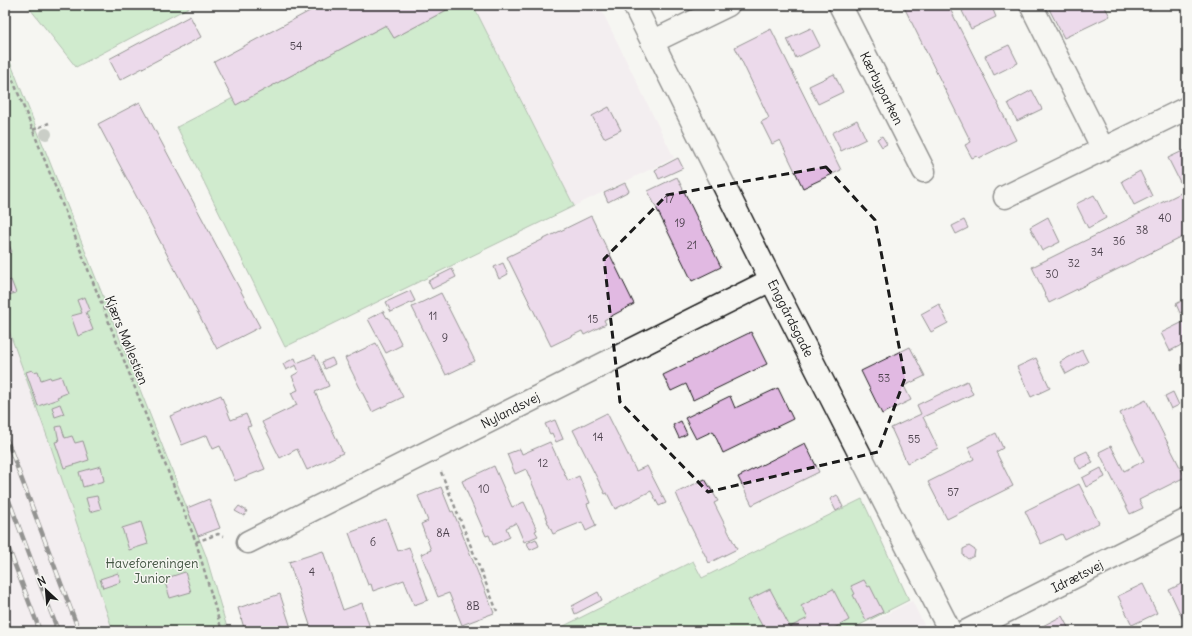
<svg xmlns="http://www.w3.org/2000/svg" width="1192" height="636" font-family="Delius,sans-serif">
<rect width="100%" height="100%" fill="#f6f6f2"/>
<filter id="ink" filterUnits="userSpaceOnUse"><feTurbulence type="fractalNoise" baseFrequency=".025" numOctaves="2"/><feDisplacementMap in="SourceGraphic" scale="8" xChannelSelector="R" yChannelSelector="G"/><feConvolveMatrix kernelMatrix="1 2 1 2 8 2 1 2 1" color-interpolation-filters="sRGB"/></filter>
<g filter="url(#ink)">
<!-- built -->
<path fill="#f0e4ed" d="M 473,5 L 599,5 L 674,158 L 574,206 Z
M 5,320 L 51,447 L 113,631 L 9,631 L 5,621 Z
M 912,601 L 927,631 L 853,631 Z"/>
<!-- green -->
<path fill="#a3dda3" stroke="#607c60" d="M 27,5 L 193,5 L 76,67 Z
M 456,5 L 473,5 L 574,206 L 285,347 L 177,127 L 233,98 L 237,104 L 386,25 L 394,38 Z
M 5,49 L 206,556 L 228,631 L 113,631 L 51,447 L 5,320 Z
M 862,499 L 909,600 L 848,631 L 554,631 L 693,561 L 702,578 Z"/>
<!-- building -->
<path fill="#e1b9e2" stroke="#1c1c1c" d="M 321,5 L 456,5 L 394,38 L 386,25 L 236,105 L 214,62 Z
M 903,5 L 948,5 L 1016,140 L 979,158 L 977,156 L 972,158 L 965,145 L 971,142 Z
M 973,5 L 991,5 L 996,17 L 971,29 L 962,11 Z
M 1047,5 L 1110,5 L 1105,7 L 1110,16 L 1064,38 Z
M 190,16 L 201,37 L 120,80 L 109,59 Z
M 811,28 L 820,46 L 796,58 L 787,39 Z
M 771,29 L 841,170 L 803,188 L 780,140 L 772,144 L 761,122 L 769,118 L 735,47 Z
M 1009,45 L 1018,63 L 994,75 L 985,56 Z
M 834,74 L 843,92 L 818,104 L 809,86 Z
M 1032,90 L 1042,109 L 1017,121 L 1008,103 Z
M 140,102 L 260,327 L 217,349 L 98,124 Z
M 609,107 L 621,130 L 604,138 L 592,116 Z
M 857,120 L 866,139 L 841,151 L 832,133 Z
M 882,136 L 887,144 L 882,147 L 877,139 Z
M 1187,149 L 1187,179 L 1180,182 L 1168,158 Z
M 678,158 L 683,168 L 659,179 L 655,170 Z
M 1140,171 L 1152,196 L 1134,205 L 1122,181 Z
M 677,177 L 721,267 L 692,281 L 648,191 Z
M 625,183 L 629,191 L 608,202 L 604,193 Z
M 1187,190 L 1187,235 L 1049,303 L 1032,267 Z
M 1094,195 L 1106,218 L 1088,228 L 1076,204 Z
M 591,216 L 634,304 L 604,320 L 606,324 L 584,335 L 582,331 L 551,346 L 507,257 Z
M 1048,217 L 1060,242 L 1042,251 L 1030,227 Z
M 964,220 L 968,228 L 956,234 L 952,226 Z
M 7,240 L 12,252 L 5,255 L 5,241 Z
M 503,263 L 508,274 L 499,279 L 494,267 Z
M 452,269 L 456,277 L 432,289 L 428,281 Z
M 11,280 L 16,293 L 8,295 L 5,287 L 5,282 Z
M 410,291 L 415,301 L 391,312 L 386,302 Z
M 441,293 L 475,361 L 446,375 L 412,307 Z
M 85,297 L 90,310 L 86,312 L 93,330 L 78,336 L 71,316 L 82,313 L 77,300 Z
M 1185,299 L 1187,303 L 1187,310 L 1180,313 L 1176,304 Z
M 939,304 L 948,323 L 931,332 L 921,314 Z
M 383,311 L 387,318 L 388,317 L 402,345 L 386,353 L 368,319 Z
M 1185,321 L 1187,325 L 1187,342 L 1170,351 L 1161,333 Z
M 751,332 L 767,364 L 693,400 L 686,384 L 671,391 L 663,375 Z
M 376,343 L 403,397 L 372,412 L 345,358 Z
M 910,347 L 925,376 L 904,386 L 911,400 L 882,414 L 861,371 Z
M 1082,350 L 1088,362 L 1066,374 L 1060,362 Z
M 315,355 L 329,386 L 315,392 L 343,453 L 307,470 L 297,449 L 280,458 L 262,422 L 297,405 L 291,393 L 298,390 L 292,376 L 299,372 L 296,365 L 286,370 L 283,364 L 295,358 L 297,363 Z
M 332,358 L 335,364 L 325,369 L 322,362 Z
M 1036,358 L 1050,388 L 1031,397 L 1017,367 Z
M 32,370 L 33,372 L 38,371 L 41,380 L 50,377 L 51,379 L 61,376 L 67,393 L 57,397 L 58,399 L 38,406 L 26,372 Z
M 967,381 L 973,394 L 923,417 L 938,448 L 907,463 L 891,428 L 921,414 L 917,405 Z
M 778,388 L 793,419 L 723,453 L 713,431 L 696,439 L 685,418 L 730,396 L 735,408 Z
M 1173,392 L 1179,405 L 1171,409 L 1165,396 Z
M 221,395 L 231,420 L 246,414 L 251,426 L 247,427 L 265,469 L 235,481 L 220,446 L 213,449 L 207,435 L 182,445 L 170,416 Z
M 1146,400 L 1185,477 L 1139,500 L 1143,508 L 1130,514 L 1099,452 L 1111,446 L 1124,471 L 1144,461 L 1120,413 Z
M 60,404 L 64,414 L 55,417 L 52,407 Z
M 607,413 L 636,471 L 647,466 L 666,503 L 659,506 L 651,491 L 615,509 L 607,493 L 605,494 L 573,430 Z
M 555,420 L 563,439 L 556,442 L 552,433 L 550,434 L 545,424 Z
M 681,421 L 687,434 L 679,438 L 673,425 Z
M 61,426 L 65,438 L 72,436 L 75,443 L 83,441 L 89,460 L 64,468 L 55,442 L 59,441 L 56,427 Z
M 996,433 L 1003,448 L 996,452 L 1013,486 L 947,519 L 928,482 L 974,459 L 968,447 Z
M 550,442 L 568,481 L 579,476 L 590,503 L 587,504 L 596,526 L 586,531 L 582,522 L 553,534 L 547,521 L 548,521 L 526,469 L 515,474 L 507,454 L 520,449 L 522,454 Z
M 805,443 L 819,472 L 752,505 L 738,477 Z
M 1087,451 L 1093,463 L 1080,469 L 1074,457 Z
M 101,466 L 104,481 L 83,487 L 79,472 Z
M 494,466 L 512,507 L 524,502 L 537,530 L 535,531 L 538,536 L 524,542 L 516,523 L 506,528 L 510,537 L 493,545 L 489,535 L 486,536 L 462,481 Z
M 1101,468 L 1105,477 L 1086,487 L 1082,478 Z
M 705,479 L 718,501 L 714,503 L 737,549 L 709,563 L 680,505 L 681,505 L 676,493 Z
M 1079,484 L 1099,523 L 1065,540 L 1062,534 L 1041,544 L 1025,511 Z
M 441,487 L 451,512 L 453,511 L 494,613 L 462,625 L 449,593 L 438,597 L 421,554 L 431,550 L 421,524 L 428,521 L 418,496 Z
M 837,495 L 843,507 L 836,511 L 830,499 Z
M 97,496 L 101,509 L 90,512 L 86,498 Z
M 209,499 L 220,528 L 198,536 L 187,508 Z
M 239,506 L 247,511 L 244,516 L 235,511 Z
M 386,519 L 398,551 L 409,547 L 428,600 L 414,605 L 404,580 L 373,591 L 371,584 L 368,585 L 349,533 Z
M 141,522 L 148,544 L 129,550 L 122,528 Z
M 536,539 L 539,546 L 530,550 L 527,543 Z
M 969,546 L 975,550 L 974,556 L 968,559 L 963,555 L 963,549 Z
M 323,551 L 343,610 L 362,603 L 371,631 L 312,631 L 289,562 Z
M 185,572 L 191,592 L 170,598 L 164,579 Z
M 118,573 L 121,582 L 103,588 L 100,579 Z
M 864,580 L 868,587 L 870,586 L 883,612 L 866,620 L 853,595 L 855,594 L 851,586 Z
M 1187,581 L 1187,628 L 1169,590 Z
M 1143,584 L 1157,613 L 1132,625 L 1118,596 Z
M 770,589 L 790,627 L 808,618 L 801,606 L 833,589 L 849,620 L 829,631 L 765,631 L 748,600 Z
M 598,592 L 602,600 L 575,614 L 572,606 Z
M 280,594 L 292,631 L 245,631 L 238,608 Z
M 1062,616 L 1070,631 L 1033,631 Z
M 127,624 L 131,631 L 123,631 L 121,628 Z"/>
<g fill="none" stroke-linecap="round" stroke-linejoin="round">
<!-- minor casing -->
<g stroke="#1c1c1c" stroke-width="25">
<path id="minor" d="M 634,5 L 771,280 L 950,631
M 840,5 L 924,171
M 1031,5 L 1103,149
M 652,42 L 728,5
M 1005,197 L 1187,108
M 248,542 L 771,280
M 967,631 L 1187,520"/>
</g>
<!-- path -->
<path stroke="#1c1c1c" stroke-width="2.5" stroke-dasharray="4 3" stroke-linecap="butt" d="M 5,60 L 196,542 L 222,631
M 33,130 L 49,123
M 441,472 L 497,611
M 196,542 L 218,534 L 224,536"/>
<!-- minor -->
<use href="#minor" stroke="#f6f6f2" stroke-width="22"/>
<!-- rail casing -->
<g stroke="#1c1c1c" stroke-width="4.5">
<path id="rail" d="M 5,435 L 79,631
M 5,490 L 58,631
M 5,539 L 40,631"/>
</g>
<!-- rail -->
<use href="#rail" stroke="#f6f6f2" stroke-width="3" stroke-dasharray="9" stroke-linecap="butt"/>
</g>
<!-- trees -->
<circle fill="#949e92" cx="46" cy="134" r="6"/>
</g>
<!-- marked area -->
<path d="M0 0H1192V636H0ZM 826,167 L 875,220 L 905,378 L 878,452 L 708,492 L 620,402 L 604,259 L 667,195 Z" fill="#f6f6f2" fill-opacity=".55" fill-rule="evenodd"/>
<path fill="none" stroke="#1c1c1c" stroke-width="3" stroke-dasharray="8 5" stroke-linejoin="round" d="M 826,167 L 875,220 L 905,378 L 878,452 L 708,492 L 620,402 L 604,259 L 667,195 Z"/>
<g text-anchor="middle" stroke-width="3" stroke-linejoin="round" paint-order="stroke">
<!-- number labels -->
<g font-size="11" fill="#4d434e">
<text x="296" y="50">54</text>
<text x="669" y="203">17</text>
<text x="1165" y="222">40</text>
<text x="680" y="227">19</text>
<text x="1142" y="234">38</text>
<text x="1119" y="245">36</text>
<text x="692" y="249">21</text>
<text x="1097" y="256">34</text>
<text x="1074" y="267">32</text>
<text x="1052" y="278">30</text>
<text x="433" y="320">11</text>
<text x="593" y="323">15</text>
<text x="445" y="342">9</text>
<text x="884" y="382">53</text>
<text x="598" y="441">14</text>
<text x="914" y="443">55</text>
<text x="543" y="467">12</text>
<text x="484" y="493">10</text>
<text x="953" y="496">57</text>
<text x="443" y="537">8A</text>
<text x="373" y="546">6</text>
<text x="312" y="576">4</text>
<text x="473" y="610">8B</text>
</g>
<!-- street labels -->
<g font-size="13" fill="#1c1c1c" stroke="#f6f6f2">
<text transform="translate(882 88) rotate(63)" y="5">Kærbyparken</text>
<text transform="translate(791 318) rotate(63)" y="5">Enggårdsgade</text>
<text transform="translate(127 340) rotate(68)" y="5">Kjærs Møllestien</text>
<text transform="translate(510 410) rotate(-27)" y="5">Nylandsvej</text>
<text transform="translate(1077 576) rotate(-27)" y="5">Idrætsvej</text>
</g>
<!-- park labels -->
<g font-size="13" fill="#445644" stroke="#f6f6f2">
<text x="152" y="568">Haveforeningen<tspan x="152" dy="15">Junior</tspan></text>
</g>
</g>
<!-- margin -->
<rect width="1192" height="636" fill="none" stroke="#f6f6f2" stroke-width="20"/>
<rect x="10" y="10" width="1172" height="616" fill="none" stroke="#1c1c1c" stroke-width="1.5" filter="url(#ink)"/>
<!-- north arrow -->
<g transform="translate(46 590) rotate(334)" stroke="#f6f6f2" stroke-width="3" paint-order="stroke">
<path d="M0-3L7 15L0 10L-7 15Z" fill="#1c1c1c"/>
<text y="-6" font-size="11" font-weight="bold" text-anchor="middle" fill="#1c1c1c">N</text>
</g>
</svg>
